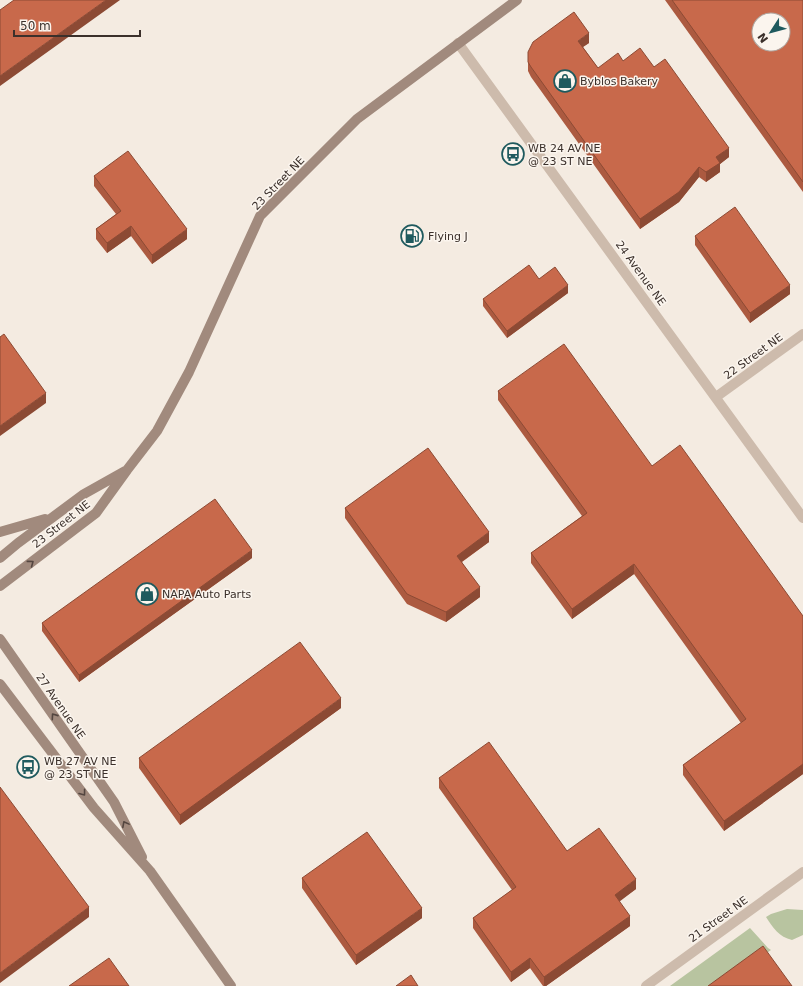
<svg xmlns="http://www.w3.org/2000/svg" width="803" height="986" font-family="'DejaVu Sans',sans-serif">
<rect width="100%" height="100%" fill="#f4ebe1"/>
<!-- green -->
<path fill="#b8c4a0" d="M 787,909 L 803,910 L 803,935 L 792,940 C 779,937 773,928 766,917 L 771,914 Z
M 750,928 L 768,948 L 771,950 L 720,986 L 670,986 Z"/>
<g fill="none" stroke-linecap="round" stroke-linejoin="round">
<!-- street -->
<path stroke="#cdbbac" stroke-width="10" d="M 458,43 L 803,518
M 716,397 L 803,334
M 646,986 L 803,872"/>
<!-- secondary -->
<path stroke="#a18a7d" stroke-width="10" d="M 0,532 L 45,519
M 0,558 L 18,543 L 84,494 L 125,471
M 0,586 L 96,513 L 127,470 L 157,431 L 189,372 L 260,216 L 357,119 L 517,0
M 0,639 L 114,802 L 142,857
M 0,684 L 94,808 L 150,871 L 231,986"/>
</g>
<!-- wall -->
<path fill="#ac5a40" d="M 665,0 L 803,0 L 803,192 Z
M 589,43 L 583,47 L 598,68 L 623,61 L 654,67 L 729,157 L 720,164 L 720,172 L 706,182 L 699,177 L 679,202 L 640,229 L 531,77 L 528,71 L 528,52 Z
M 94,176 L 187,239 L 152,264 L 131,236 L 107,253 L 96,239 L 96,229 L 116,214 L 94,186 Z
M 695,236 L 790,294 L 750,323 L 695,245 Z
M 539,279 L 568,293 L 507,338 L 483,306 L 483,299 Z
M 498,391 L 652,466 L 803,616 L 803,774 L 724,831 L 683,775 L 683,765 L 741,723 L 634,574 L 572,619 L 531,563 L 531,553 L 582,516 L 498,400 Z
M 345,508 L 489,542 L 462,562 L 480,597 L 446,622 L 407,604 L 345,518 Z
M 252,558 L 79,682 L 42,631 L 42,623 Z
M 341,708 L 180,825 L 139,768 L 139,758 Z
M 439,778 L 567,851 L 636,889 L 619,901 L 630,926 L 546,986 L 543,986 L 530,968 L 511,982 L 473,928 L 473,918 L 512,890 L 439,788 Z
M 302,878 L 422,918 L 356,965 L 302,888 Z"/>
<!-- shaded-wall -->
<path fill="#8c4a34" d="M 106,0 L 120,0 L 0,86 L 0,76 Z
M 589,33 L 589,43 L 578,50 L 578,41 Z
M 729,148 L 729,157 L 720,164 L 720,172 L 706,182 L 706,172 L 716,157 Z
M 699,167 L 699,177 L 679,202 L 640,229 L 640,219 Z
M 131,226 L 131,236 L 107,253 L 107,243 Z
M 187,229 L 187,239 L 152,264 L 152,255 Z
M 568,285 L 568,293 L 507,338 L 507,331 Z
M 790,285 L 790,294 L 750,323 L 750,313 Z
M 46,393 L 46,403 L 0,436 L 0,426 Z
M 489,532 L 489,542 L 457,565 L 457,556 Z
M 252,550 L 252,558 L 79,682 L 79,675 Z
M 634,564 L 634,574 L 572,619 L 572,609 Z
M 480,587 L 480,597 L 446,622 L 446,612 Z
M 341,698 L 341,708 L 180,825 L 180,815 Z
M 803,764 L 803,774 L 724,831 L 724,821 Z
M 636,879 L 636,889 L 615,905 L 615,895 Z
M 89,907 L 89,917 L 0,983 L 0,973 Z
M 422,908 L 422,918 L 356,965 L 356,955 Z
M 630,916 L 630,926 L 546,986 L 544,986 L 544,977 Z
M 530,958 L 530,968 L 511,982 L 511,972 Z"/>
<!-- building -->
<path fill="#c8694b" stroke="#8c4a34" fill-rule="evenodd" d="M 14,0 L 106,0 L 0,76 L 0,10 Z
M 672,0 L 803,0 L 803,182 ZM 759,20 L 783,20 L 783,44 L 759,44 Z
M 574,12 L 589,33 L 578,41 L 598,68 L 618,53 L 623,61 L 640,48 L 654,67 L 665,59 L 729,148 L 716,157 L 720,163 L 706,172 L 699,167 L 679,192 L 640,219 L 531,67 L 528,62 L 528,52 L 533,42 Z
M 128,151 L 187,229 L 152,255 L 131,226 L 107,243 L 96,229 L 121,211 L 94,176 Z
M 735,207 L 790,285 L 750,313 L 695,236 Z
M 529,265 L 539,279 L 555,267 L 568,285 L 507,331 L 483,299 Z
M 4,334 L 46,393 L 0,426 L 0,337 Z
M 564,344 L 652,466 L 680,445 L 803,616 L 803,764 L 724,821 L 683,765 L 746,719 L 634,564 L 572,609 L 531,553 L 587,513 L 498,391 Z
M 428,448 L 489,532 L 457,556 L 480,587 L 446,612 L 407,594 L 345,508 Z
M 215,499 L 252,550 L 79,675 L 42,623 Z
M 300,642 L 341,698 L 180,815 L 139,758 Z
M 489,742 L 567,851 L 599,828 L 636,879 L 615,895 L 630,916 L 544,977 L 530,958 L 511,972 L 473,918 L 516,887 L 439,778 Z
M 0,787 L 89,907 L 0,973 Z
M 367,832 L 422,908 L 356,955 L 302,878 Z
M 763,946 L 792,986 L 708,986 Z
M 109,958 L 129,986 L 69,986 Z
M 411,975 L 418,986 L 396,986 Z"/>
<!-- one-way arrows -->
<defs><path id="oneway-chevron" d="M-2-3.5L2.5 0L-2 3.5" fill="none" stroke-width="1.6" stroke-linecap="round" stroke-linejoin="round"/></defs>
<g stroke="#544640">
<use href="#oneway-chevron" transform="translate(31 563) rotate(-37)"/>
<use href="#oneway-chevron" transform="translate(54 716) rotate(-125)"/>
<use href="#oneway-chevron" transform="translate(83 793) rotate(53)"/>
<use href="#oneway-chevron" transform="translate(125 824) rotate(-118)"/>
</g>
<!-- icons -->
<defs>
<g id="shop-ring" transform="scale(1.15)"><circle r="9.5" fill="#fbf5ee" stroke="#1f5a5e" stroke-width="1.5"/><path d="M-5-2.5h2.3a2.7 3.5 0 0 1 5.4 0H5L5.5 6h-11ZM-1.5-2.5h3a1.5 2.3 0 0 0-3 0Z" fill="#1f5a5e"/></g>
<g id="bus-ring" transform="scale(1.15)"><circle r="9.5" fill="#fbf5ee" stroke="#1f5a5e" stroke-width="1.5"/><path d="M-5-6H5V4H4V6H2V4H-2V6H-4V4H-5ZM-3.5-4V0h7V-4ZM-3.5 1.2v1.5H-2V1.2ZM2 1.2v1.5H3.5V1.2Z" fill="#1f5a5e"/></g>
<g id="fuel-ring" transform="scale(1.15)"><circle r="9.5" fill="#fbf5ee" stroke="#1f5a5e" stroke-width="1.5"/><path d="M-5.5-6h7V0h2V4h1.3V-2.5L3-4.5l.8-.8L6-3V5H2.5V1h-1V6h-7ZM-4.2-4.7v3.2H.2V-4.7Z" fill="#1f5a5e"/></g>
</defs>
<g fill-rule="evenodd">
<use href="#shop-ring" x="565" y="81"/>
<use href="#bus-ring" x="513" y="154"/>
<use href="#fuel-ring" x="412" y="236"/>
<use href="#shop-ring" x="147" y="594"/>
<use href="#bus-ring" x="28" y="767"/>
</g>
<g text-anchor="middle" stroke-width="3" stroke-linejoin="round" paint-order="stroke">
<!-- poi labels -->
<g font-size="11" fill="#3b302b" stroke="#fbf5ee" text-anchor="start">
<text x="580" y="85">Byblos Bakery</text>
<text x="528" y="152">WB 24 AV NE<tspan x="528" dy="13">@ 23 ST NE</tspan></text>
<text x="428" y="240">Flying J</text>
<text x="162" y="598">NAPA Auto Parts</text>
<text x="44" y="765">WB 27 AV NE<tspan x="44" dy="13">@ 23 ST NE</tspan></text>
</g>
<!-- street labels -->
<g font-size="11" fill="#3b302b" stroke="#fbf5ee">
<text transform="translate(278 183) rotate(-46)" y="4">23 Street NE</text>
<text transform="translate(641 273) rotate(54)" y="4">24 Avenue NE</text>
<text transform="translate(753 356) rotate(-36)" y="4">22 Street NE</text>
<text transform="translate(61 524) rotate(-38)" y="4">23 Street NE</text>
<text transform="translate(61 706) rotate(55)" y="4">27 Avenue NE</text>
<text transform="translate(718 919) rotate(-36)" y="4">21 Street NE</text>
</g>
</g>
<!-- north arrow -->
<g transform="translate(771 32) rotate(234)"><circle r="19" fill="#fbf5ee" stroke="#aea6a0"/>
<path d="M0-3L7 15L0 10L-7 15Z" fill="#1f5a5e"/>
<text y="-6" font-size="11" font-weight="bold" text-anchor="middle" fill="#3b302b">N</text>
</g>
<!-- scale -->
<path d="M14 30v6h126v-6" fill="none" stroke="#3b302b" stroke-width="2"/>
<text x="20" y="30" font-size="12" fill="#3b302b" stroke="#fbf5ee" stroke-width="3" paint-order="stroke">50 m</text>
</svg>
